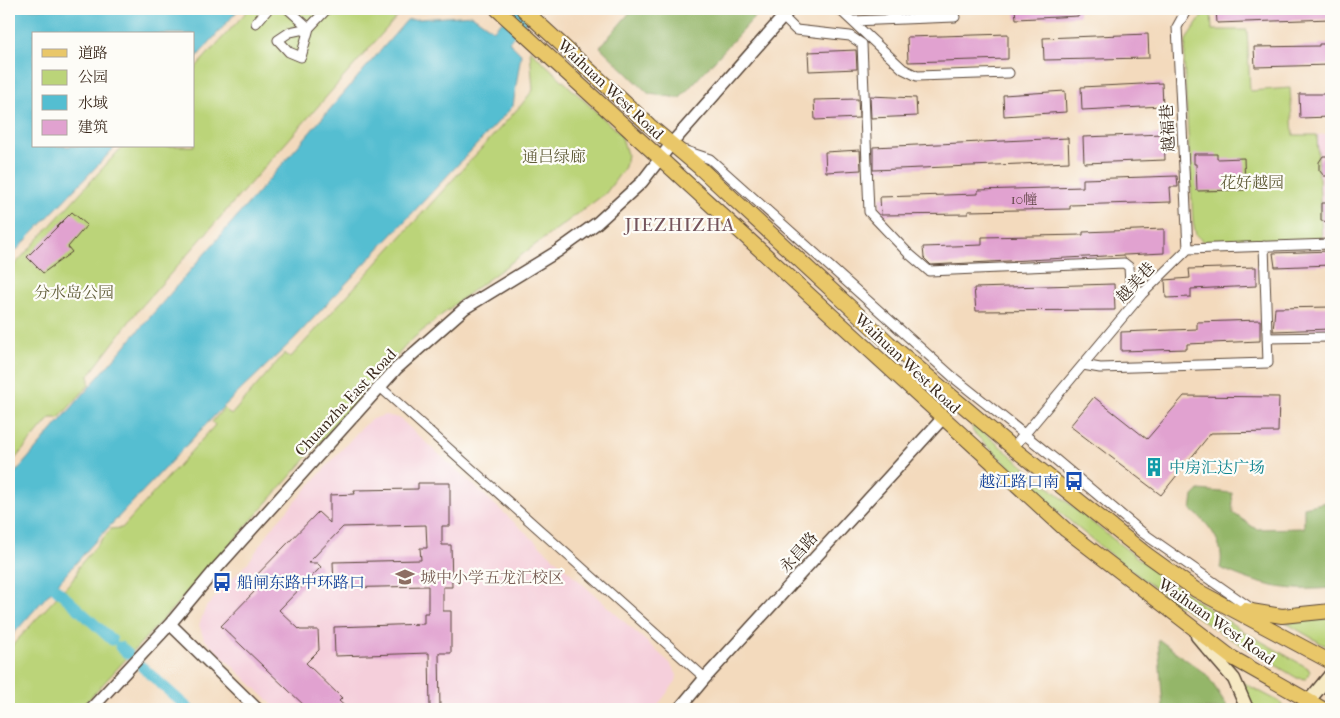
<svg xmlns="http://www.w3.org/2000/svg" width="1340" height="718" font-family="'IM FELL French Canon','Noto Serif SC',serif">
<rect width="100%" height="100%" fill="#fdfcf7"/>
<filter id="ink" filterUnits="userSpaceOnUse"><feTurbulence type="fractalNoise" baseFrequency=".02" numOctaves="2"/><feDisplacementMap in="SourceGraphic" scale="10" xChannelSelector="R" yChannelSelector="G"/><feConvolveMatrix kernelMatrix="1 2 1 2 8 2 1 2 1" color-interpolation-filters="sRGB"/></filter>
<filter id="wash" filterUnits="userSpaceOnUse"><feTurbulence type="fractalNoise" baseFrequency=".0096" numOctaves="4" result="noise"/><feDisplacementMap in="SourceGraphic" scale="20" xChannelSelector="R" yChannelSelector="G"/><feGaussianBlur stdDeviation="1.12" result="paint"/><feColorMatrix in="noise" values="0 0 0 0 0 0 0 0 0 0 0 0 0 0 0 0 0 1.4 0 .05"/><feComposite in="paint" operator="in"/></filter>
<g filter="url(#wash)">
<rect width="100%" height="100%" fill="#f3dabd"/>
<!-- built -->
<path fill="#f5cfdb" d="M 1331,134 L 1331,235 L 1322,236 L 1317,135 Z
M 385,415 L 399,418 L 670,663 L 677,675 L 676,681 L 655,709 L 277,709 L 204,639 L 199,625 L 206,607 L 250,560 L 274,525 L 363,426 L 372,419 Z
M 107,701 L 144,705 L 149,709 L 100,709 Z"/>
<!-- green -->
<path fill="#bbd479" stroke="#7b7f4c" d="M 249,9 L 416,9 L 402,11 L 135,314 L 89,375 L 89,385 L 59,418 L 50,418 L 9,466 L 9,271 L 123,146 L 194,146 L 194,69 Z
M 1207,9 L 1211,9 L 1212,30 L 1247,30 L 1250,91 L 1290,88 L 1293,135 L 1317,135 L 1322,241 L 1207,245 L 1196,235 L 1193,222 L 1184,63 L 1186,40 Z
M 530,50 L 621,135 L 627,154 L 625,167 L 606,193 L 460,300 L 410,341 L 197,582 L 80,709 L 9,709 L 9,649 L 76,576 L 78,567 L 111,529 L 122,528 L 215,425 L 212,422 L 224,408 L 231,415 L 285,353 L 290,358 L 522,104 L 533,90 Z
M 972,425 L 976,426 C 1063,499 1145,570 1242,630 L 1234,641 C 1137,581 1054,512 973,432 Z
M 1331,618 L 1331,646 L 1324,645 L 1286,623 Z
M 1243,631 L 1308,668 L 1310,672 L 1306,679 L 1297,678 L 1235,641 Z
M 1240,681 L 1280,702 L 1284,709 L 1254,709 Z"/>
<!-- forest -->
<path fill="#94b669" stroke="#687044" d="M 631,9 L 762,9 L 680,98 L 649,94 L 600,47 L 632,10 Z
M 1199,490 L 1232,493 L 1233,513 L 1256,529 L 1304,528 L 1304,507 L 1331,501 L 1331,588 C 1284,592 1263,586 1220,568 C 1226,545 1209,523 1191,510 L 1193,496 Z
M 1158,639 L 1207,675 L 1229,709 L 1163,709 Z"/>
<!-- water -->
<path fill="#54bed1" stroke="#487478" d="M 9,9 L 239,9 L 194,60 L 194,34 L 34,34 L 34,146 L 116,146 L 9,258 Z
M 516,9 L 538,9 L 509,42 L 521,54 L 513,106 L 293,340 L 217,413 L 90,547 L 9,639 L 9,480 L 407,20 L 472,15 L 493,30 Z"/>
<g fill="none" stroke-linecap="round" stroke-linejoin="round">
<!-- canal -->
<path stroke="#54bed1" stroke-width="11" d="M 54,587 L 112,640
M 120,647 L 128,654
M 142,667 L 189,709"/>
</g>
<g id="blocks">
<!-- building -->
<path fill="#e1a2d0" d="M 1015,9 L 1079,9 L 1079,16 L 1016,19 Z
M 1216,9 L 1331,9 L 1331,19 L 1217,23 Z
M 1008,34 L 1008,59 L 908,62 L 907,37 Z
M 1148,34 L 1149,58 L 1044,60 L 1043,38 Z
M 1319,44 L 1331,44 L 1331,65 L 1255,67 L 1254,47 L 1319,46 Z
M 856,50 L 857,69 L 809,71 L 808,52 Z
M 1162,83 L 1163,106 L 1082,110 L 1081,87 Z
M 1065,91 L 1066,112 L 1004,116 L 1003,95 Z
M 1299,94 L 1331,94 L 1331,117 L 1300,118 Z
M 870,96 L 916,98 L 917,116 L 871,118 Z
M 858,99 L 859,118 L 815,120 L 814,100 Z
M 1164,134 L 1165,160 L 1084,163 L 1083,137 Z
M 1068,138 L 1069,162 L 873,170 L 873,147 Z
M 860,150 L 861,170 L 826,172 L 825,152 Z
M 1194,154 L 1217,154 L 1217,159 L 1244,158 L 1245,190 L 1197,191 L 1196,164 L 1194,164 Z
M 1323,156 L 1331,156 L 1331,176 L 1324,176 L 1319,170 L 1319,162 Z
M 1177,176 L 1178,187 L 1170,187 L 1171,202 L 1070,205 L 1070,209 L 968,211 L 968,214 L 881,215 L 880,197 L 978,194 L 978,190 L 1083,187 L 1083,179 Z
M 1321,203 L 1331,203 L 1331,222 L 1321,221 Z
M 72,212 L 87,225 L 68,247 L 72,252 L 43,273 L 27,257 Z
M 1164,229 L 1164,253 L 931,265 L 924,258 L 923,247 L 982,245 L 982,237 L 1083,235 L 1083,232 Z
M 1331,251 L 1331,265 L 1275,267 L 1273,253 Z
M 1256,267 L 1256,286 L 1191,289 L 1191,297 L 1166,298 L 1165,280 L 1190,278 L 1189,269 Z
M 1114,284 L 1115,310 L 976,311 L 974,288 Z
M 1331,307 L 1331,329 L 1273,331 L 1275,308 Z
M 1260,320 L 1260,341 L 1187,344 L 1187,349 L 1121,351 L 1121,332 L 1197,329 L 1197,322 Z
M 1184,396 L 1279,397 L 1278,432 L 1211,433 L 1161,495 L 1070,426 L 1094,397 L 1147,439 Z
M 418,483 L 450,483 L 450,526 L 442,526 L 442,545 L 451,545 L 452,587 L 443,587 L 443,611 L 451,611 L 451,653 L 439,653 L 440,709 L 430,709 L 429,653 L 335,656 L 334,627 L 424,624 L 424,613 L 428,613 L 428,586 L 334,588 L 333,562 L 421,560 L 420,548 L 427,548 L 426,525 L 343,527 L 308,563 L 317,563 L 321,567 L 279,610 L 300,630 L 318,630 L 319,650 L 306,663 L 342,698 L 339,701 L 348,709 L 308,709 L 221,626 L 257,589 L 250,582 L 318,512 L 330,523 L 330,495 L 355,494 L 354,490 L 418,489 Z"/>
</g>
</g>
<g filter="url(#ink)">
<use href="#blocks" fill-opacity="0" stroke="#574436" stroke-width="1"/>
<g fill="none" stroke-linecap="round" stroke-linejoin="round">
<!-- minor casing -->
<g stroke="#574436" stroke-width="11">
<path id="minor" d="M 288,9 L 309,28
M 839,9 L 903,69 L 917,76 L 1009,73
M 1187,9 L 1177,27 L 1188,249
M 783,17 L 796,30 L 850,36 L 862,44 L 869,212 L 908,253 L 929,271 L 1124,263 L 1129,267 L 1130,283 L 1142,294
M 852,21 L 955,17
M 256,23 L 268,9
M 309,28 L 290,32 L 278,40 L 289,52 L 301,57 L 309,28 L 327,9
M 683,150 L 710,159 L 954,378 L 1055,459 L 1143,533 L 1252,609
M 1267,338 L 1331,337
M 1083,365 L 1100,368 L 1268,363 L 1264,246
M 380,387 L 705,678
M 1013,448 L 1142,294 L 1188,249 L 1331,244"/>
</g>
<!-- tertiary casing -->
<g stroke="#574436" stroke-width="14">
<path id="tertiary" d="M 170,624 L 257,709
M 91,709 L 170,624 L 215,570 L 396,369 L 465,308 L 558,251 L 597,223 L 642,182 L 672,143 L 790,9
M 679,709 L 705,678 L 942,419"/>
</g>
<!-- secondary casing -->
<g stroke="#574436" stroke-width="15">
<path id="secondary" d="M 1197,636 L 1234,679 L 1247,709
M 1302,709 L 1331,674"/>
</g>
<!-- primary casing -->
<g stroke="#574436" stroke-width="16">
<path id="primary" d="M 497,9 L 1066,530 L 1231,657 L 1323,709
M 523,9 L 649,125 L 700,168 L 889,343 L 1013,448 L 1146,554 L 1196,590 L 1331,662
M 1245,610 L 1282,616 L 1331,611"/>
</g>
<!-- minor -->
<use href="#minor" stroke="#fff" stroke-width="9"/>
<!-- tertiary -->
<use href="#tertiary" stroke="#fff" stroke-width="11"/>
<!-- secondary -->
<use href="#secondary" stroke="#f6e9c3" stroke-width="12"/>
<!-- primary -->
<use href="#primary" stroke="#e9c769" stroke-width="14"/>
</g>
</g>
<!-- icons -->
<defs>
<g id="building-bare" transform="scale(1.5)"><path d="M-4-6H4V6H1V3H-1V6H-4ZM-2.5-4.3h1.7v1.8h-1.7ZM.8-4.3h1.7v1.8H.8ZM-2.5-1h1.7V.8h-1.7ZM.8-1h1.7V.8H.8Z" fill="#0f9aa8" stroke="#fdfcf7" stroke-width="2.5" paint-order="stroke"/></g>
<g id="bus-bare" transform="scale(1.5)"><path d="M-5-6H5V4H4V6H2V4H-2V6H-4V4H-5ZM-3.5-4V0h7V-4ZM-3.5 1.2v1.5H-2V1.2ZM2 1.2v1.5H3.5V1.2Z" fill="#1a4fb4" stroke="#fdfcf7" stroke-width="2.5" paint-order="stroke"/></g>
<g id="school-bare" transform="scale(1.5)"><path d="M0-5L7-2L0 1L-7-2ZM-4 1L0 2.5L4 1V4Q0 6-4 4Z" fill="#8d6e63" stroke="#fdfcf7" stroke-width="2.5" paint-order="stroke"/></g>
</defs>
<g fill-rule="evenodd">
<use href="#building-bare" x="1154" y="467"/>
<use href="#bus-bare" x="1074" y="481"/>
<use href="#school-bare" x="405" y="577"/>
<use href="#bus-bare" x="222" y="582"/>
</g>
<g text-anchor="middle" stroke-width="4.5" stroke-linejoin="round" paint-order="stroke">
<!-- number labels -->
<g font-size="14" fill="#64484a">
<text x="1024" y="204">10幢</text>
</g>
<!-- street labels -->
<g font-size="16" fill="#3b2a1e" stroke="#fdfcf7">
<text transform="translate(611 89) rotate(43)" y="6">Waihuan West Road</text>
<text transform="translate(1167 128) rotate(-93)" y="6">越福巷</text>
<text transform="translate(1135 282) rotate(-47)" y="6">越美巷</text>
<text transform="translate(908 363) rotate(43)" y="6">Waihuan West Road</text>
<text transform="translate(345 402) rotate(-47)" y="6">Chuanzha East Road</text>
<text transform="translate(798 552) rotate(-48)" y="6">永昌路</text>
<text transform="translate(1217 621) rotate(35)" y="6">Waihuan West Road</text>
</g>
<!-- park labels -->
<g font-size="16" fill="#615d39" stroke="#fdfcf7">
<text x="554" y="162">通吕绿廊</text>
<text x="1252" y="188">花好越园</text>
<text x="74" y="298">分水岛公园</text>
</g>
<!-- culture labels -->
<g font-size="16" fill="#0d838f" stroke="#fdfcf7" text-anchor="start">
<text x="1169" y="473">中房汇达广场</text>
</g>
<!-- transit labels -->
<g font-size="16" fill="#164399" stroke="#fdfcf7" text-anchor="end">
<text x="1059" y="487">越江路口南</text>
<text x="237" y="588" text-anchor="start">船闸东路中环路口</text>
</g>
<!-- education labels -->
<g font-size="16" fill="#785e54" stroke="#fdfcf7" text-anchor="start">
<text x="420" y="583">城中小学五龙汇校区</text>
</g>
<!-- quarter labels -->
<g font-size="19" letter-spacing="1" fill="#75545c" stroke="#fdfcf7">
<text x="680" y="231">JIEZHIZHA</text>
</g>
</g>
<!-- margin -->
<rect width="1340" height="718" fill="none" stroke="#fdfcf7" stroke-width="30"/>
<!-- legend -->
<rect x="32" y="32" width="162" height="115" fill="#fdfcf7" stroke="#afa8a0"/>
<rect x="42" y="49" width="25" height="8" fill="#e9c769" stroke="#afa8a0"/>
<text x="78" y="58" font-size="15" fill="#3b2a1e">道路</text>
<rect x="42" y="70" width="25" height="15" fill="#bbd479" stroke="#afa8a0"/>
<text x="78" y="82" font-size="15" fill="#3b2a1e">公园</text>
<rect x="42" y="95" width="25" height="15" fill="#54bed1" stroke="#afa8a0"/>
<text x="78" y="108" font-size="15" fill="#3b2a1e">水域</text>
<rect x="42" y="120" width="25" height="15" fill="#e1a2d0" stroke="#afa8a0"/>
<text x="78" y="132" font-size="15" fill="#3b2a1e">建筑</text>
</svg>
